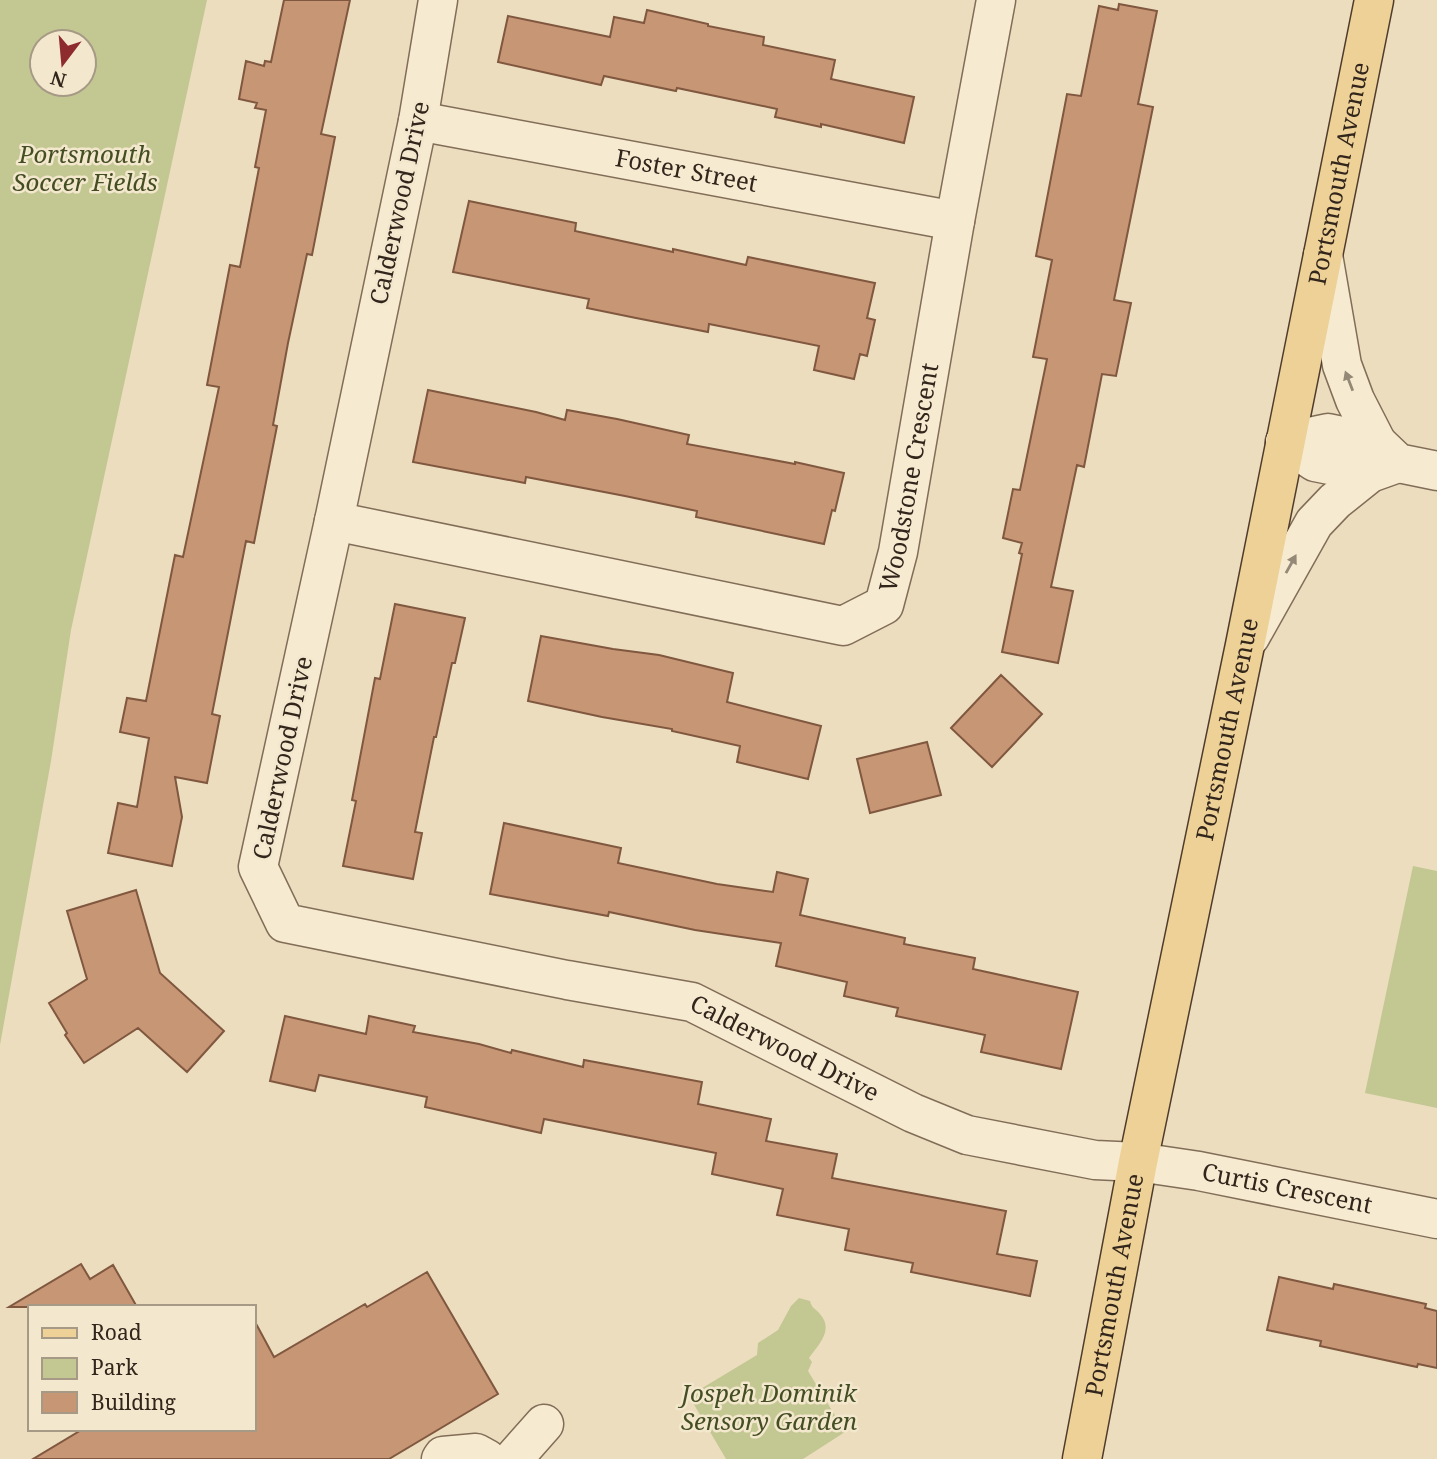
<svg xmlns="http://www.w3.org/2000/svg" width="1437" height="1459" font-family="'Noto Serif',serif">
<rect width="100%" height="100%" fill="#ebddbe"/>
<!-- green -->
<path fill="#c3c893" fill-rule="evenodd" d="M 0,0 L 207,0 L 71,630 L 51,761 L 0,1045 ZM 84,42 L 84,84 L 42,84 L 42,42 Z
M 1413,866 L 1437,871 L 1437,1108 L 1365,1093 Z
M 799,1298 L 810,1301 C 812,1309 815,1308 820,1314 C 834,1330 819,1344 809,1358 L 812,1362 L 808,1371 L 845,1432 L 803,1459 L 726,1459 L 689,1396 L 757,1355 L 758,1343 L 778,1330 L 791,1306 Z"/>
<!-- building -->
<path fill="#c79675" stroke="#80573f" stroke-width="2" d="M 284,0 L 350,0 L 321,134 L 335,137 L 312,255 L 307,254 L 288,343 L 273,425 L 277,426 L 254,543 L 246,541 L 212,714 L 220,716 L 207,783 L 175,777 L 182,817 L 172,866 L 108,853 L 118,803 L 137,807 L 149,738 L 120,732 L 127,698 L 146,701 L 175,555 L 183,557 L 219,387 L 207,385 L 230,265 L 240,267 L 259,168 L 255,167 L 266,110 L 255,108 L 257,103 L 239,99 L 246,61 L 264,66 L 265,61 L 271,62 Z
M 1119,4 L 1157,11 L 1138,104 L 1153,107 L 1114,300 L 1131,303 L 1116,376 L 1102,374 L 1084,467 L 1077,465 L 1051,587 L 1073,591 L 1058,663 L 1002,652 L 1022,554 L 1019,553 L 1022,543 L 1003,538 L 1013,489 L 1020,490 L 1047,359 L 1033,357 L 1052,260 L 1036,256 L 1067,94 L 1081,96 L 1099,6 L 1118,10 Z
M 647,10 L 708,24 L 708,26 L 764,37 L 763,45 L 835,60 L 831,79 L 914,97 L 904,143 L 821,124 L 821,127 L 775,117 L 777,109 L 677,88 L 676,91 L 604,76 L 601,85 L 498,62 L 508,16 L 610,37 L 614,17 L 644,23 Z
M 469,201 L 576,223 L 575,231 L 673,252 L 673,249 L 746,265 L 748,257 L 875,283 L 867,318 L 875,320 L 867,356 L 860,354 L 854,379 L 814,370 L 819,346 L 709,324 L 708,332 L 636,318 L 587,308 L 589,299 L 453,272 Z
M 428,390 L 536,412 L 565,420 L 567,410 L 617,419 L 689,435 L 687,444 L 795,464 L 795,462 L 844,473 L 835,511 L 832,510 L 824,544 L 696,517 L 697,511 L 625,496 L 526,477 L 525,483 L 413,462 Z
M 395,604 L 465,618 L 455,663 L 452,663 L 436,737 L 434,737 L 415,832 L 422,833 L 413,879 L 343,866 L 356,801 L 352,800 L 375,678 L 380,679 Z
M 541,636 L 613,649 L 659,655 L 733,673 L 727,702 L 821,726 L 808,779 L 737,762 L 740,746 L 672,731 L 672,729 L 602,717 L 528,701 Z
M 1001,675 L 1042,714 L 992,767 L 951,728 Z
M 927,742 L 941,795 L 870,813 L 857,759 Z
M 504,823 L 621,848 L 618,863 L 717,884 L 773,892 L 777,872 L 808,879 L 800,915 L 905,938 L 904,944 L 975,958 L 973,969 L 1078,992 L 1061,1069 L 981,1052 L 985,1035 L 896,1016 L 898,1008 L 844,996 L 847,982 L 776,966 L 781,943 L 695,930 L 609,912 L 608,916 L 490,894 Z
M 136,890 L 160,973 L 224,1031 L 187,1072 L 138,1028 L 84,1063 L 65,1035 L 67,1033 L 49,1003 L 87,979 L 67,911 Z
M 285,1016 L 366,1034 L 369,1016 L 415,1026 L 413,1032 L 479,1044 L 511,1053 L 512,1050 L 583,1067 L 584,1060 L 702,1082 L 698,1104 L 771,1119 L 766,1141 L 837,1154 L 832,1178 L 1006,1211 L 997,1254 L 1037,1261 L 1030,1296 L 911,1272 L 913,1263 L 845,1250 L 849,1229 L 777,1215 L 783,1189 L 712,1174 L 716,1153 L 544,1119 L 541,1133 L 425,1107 L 427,1097 L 319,1075 L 315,1091 L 270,1081 Z
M 81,1264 L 90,1279 L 113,1265 L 137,1307 L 9,1307 Z
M 427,1272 L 498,1394 L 389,1459 L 33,1459 L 83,1429 L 254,1429 L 254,1320 L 274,1357 L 365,1304 L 367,1307 Z
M 1279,1277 L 1333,1289 L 1334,1284 L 1426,1304 L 1425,1308 L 1437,1311 L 1437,1368 L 1418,1364 L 1417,1367 L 1320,1346 L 1321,1341 L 1267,1330 Z"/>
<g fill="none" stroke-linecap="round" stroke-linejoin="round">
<!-- minor casing -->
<g stroke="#826d58" stroke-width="41">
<g id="minor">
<path id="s1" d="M 438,0 L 418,121 L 334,521 L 258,867 L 285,923 L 567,980 L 692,1002 L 913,1113 L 967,1135 L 1095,1160 L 1138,1162 L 1199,1171 L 1437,1219"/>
<path id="s2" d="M 418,121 L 955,221"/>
<path d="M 1323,255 L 1342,365 L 1355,400 L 1377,443"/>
<path d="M 1285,442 L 1328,433 L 1377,443 L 1398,463 L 1437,471"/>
<path d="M 1285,442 L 1315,462 L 1370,473"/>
<path id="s3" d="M 334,521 L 843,626 L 884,605 L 898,552 L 955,221 L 996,0"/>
<path d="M 1250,637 L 1314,523 L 1335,501 L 1370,473 L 1398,463"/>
<path d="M 441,1459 L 443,1456 L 476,1453 L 487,1459"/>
<path d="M 513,1459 L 544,1424"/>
</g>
</g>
<!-- major casing -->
<g stroke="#503c2c" stroke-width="41">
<g id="major">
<path id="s4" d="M 1082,1459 L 1138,1162 L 1245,645 L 1374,0"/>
</g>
</g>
<!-- minor -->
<use href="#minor" stroke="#f6ead0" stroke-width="38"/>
<!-- major -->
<use href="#major" stroke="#eed196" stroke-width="38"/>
</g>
<!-- one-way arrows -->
<defs><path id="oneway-solid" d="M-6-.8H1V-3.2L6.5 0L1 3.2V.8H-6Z" transform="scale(1.75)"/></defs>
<g fill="#948876">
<use href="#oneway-solid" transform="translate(1349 381) rotate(-111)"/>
<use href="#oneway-solid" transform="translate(1291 564) rotate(-61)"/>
</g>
<g text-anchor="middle" stroke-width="5" stroke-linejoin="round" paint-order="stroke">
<!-- park labels -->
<g font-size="24" font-style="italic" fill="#444e23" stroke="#f3e7cd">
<text x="85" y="163">Portsmouth<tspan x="85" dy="28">Soccer Fields</tspan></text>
<text x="769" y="1402">Jospeh Dominik<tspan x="769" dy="28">Sensory Garden</tspan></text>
</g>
<!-- street labels -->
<g font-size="24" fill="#32261c" stroke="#f3e7cd">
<text dy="8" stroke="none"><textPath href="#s2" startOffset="273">Foster Street</textPath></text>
<text dy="8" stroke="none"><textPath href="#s4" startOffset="1311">Portsmouth Avenue</textPath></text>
<text transform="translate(400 203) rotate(-78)" y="8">Calderwood Drive</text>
<text dy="8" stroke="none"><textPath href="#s3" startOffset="696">Woodstone Crescent</textPath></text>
<text dy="8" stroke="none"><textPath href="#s4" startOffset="744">Portsmouth Avenue</textPath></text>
<text transform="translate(283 758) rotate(-78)" y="8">Calderwood Drive</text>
<text dy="8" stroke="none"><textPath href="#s1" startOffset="1466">Calderwood Drive</textPath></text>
<text dy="8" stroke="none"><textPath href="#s1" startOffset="1993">Curtis Crescent</textPath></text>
<text dy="8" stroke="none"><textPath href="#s4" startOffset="177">Portsmouth Avenue</textPath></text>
</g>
</g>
<!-- legend -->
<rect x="28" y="1305" width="228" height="126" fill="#f3e7cd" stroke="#a69a86" stroke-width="2"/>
<rect x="42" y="1328" width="35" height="10" fill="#eed196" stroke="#a69a86" stroke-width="2"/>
<text x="91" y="1340" font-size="21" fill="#32261c">Road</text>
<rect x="42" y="1358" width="35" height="21" fill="#c3c893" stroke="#a69a86" stroke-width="2"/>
<text x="91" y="1375" font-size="21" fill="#32261c">Park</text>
<rect x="42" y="1392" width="35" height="21" fill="#c79675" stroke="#a69a86" stroke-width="2"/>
<text x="91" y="1410" font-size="21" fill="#32261c">Building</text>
<!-- north arrow -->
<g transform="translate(63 63) rotate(196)"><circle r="33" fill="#f3e7cd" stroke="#a69a86" stroke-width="2"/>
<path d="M0-5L12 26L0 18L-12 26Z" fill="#8e2b2e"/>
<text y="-10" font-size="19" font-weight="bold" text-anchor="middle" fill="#32261c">N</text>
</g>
</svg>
